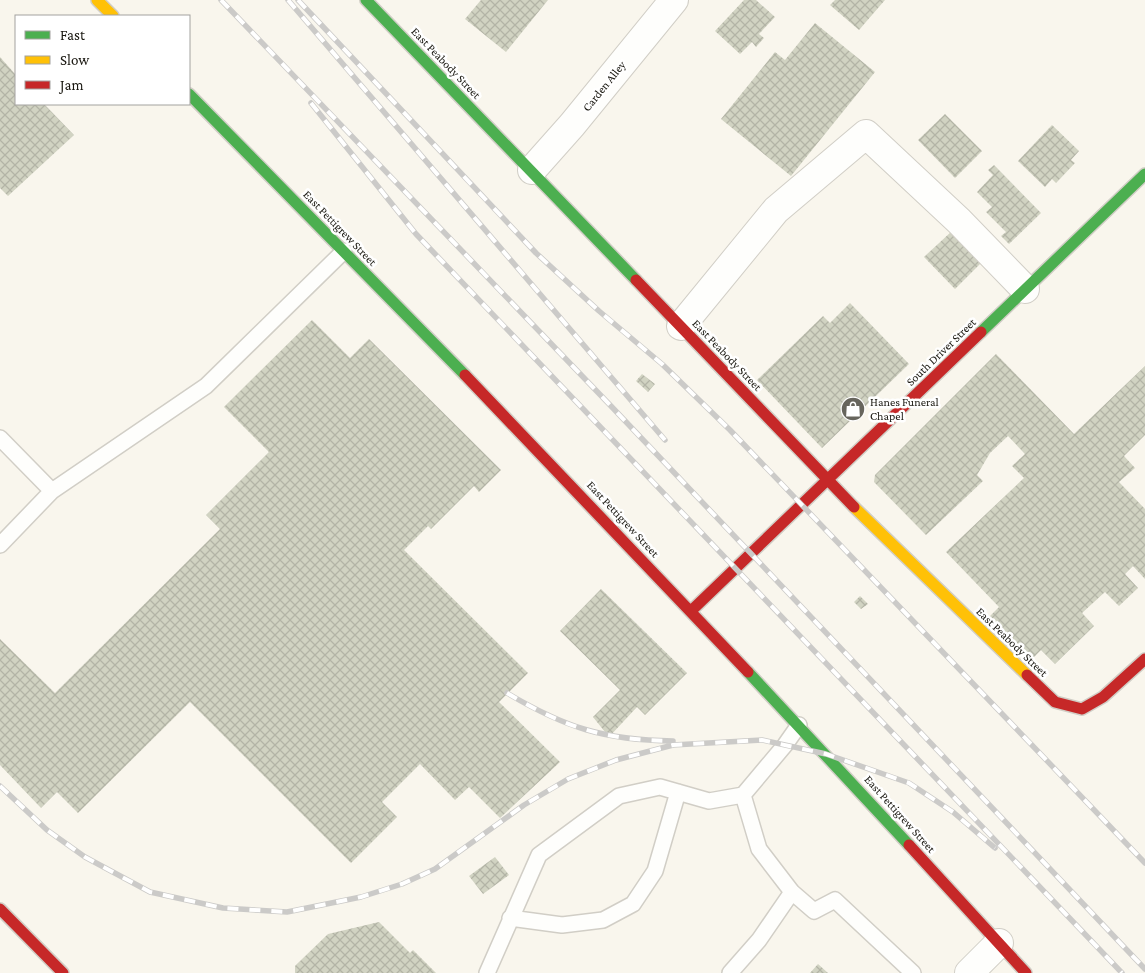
<svg xmlns="http://www.w3.org/2000/svg" width="1145" height="973" font-family="'Crimson Pro',serif">
<defs>
<pattern id="building-cross-hatch" width="8" height="8" patternUnits="userSpaceOnUse" patternTransform="scale(1.25)"><rect width="8" height="8" fill="#d1d3c2"/><path d="M0 0l8 8M0 8l8-8" fill="none" stroke="#b3b4a6"/></pattern>
</defs>
<rect width="100%" height="100%" fill="#f9f6ed"/>
<!-- building -->
<path fill="url(#building-cross-hatch)" d="M 481,0 L 548,0 L 506,52 L 465,19 Z
M 744,0 L 756,0 L 775,17 L 759,34 L 764,38 L 756,47 L 752,42 L 740,54 L 715,31 Z
M 835,0 L 885,0 L 859,30 L 830,5 Z
M 815,23 L 875,72 L 791,176 L 721,119 L 775,52 L 785,60 Z
M 0,57 L 16,75 L 16,104 L 44,104 L 74,135 L 8,196 L 0,188 Z
M 945,114 L 982,151 L 955,178 L 918,140 Z
M 1052,125 L 1079,151 L 1071,160 L 1075,163 L 1056,183 L 1052,179 L 1045,187 L 1018,161 Z
M 994,165 L 1041,213 L 1009,244 L 1001,236 L 1006,232 L 986,212 L 992,207 L 977,192 L 993,175 L 988,170 Z
M 952,231 L 982,262 L 955,289 L 924,257 Z
M 850,303 L 909,364 L 822,448 L 757,380 L 823,316 L 830,323 Z
M 312,320 L 350,358 L 369,339 L 501,470 L 479,492 L 474,486 L 431,529 L 428,526 L 404,550 L 528,673 L 499,702 L 560,762 L 500,818 L 469,787 L 455,800 L 420,764 L 382,802 L 397,817 L 351,863 L 190,702 L 78,813 L 57,792 L 41,808 L 0,765 L 0,639 L 55,693 L 220,529 L 206,515 L 269,452 L 224,407 Z
M 996,354 L 1074,434 L 1145,366 L 1145,435 L 1124,456 L 1135,468 L 1119,482 L 1145,509 L 1145,579 L 1133,566 L 1125,574 L 1138,588 L 1119,606 L 1105,592 L 1082,613 L 1094,626 L 1055,664 L 1041,650 L 1030,661 L 988,618 L 999,607 L 946,552 L 1024,478 L 1012,466 L 1025,454 L 1008,436 L 990,453 L 977,475 L 983,481 L 926,535 L 874,482 L 875,475 Z
M 642,374 L 655,384 L 648,392 L 636,381 Z
M 601,589 L 687,673 L 645,715 L 637,707 L 609,737 L 593,717 L 620,690 L 560,631 Z
M 860,596 L 868,604 L 861,609 L 854,602 Z
M 495,857 L 509,875 L 483,894 L 469,876 Z
M 379,922 L 410,953 L 413,950 L 436,973 L 295,973 L 295,966 L 328,934 Z
M 818,964 L 828,973 L 810,973 Z"/>
<g fill="none" stroke-linecap="round" stroke-linejoin="round">
<!-- lane casing -->
<g stroke="#d1cec6" stroke-width="18">
<path id="lane" d="M 0,438 L 52,491
M 0,545 L 52,491 L 206,386 L 344,251
M 743,795 L 759,849 L 792,892 L 814,911 L 835,900 L 913,973
M 510,918 L 562,925 L 603,920 L 633,904 L 655,871 L 678,792
M 487,973 L 539,855 L 619,796 L 660,787 L 709,801 L 743,795 L 785,745 L 799,725
M 730,973 L 759,940 L 792,892"/>
</g>
<!-- street casing -->
<g stroke="#d1cec6" stroke-width="30">
<path id="street" d="M 532,170 L 572,125 L 674,0
M 681,326 L 776,210 L 866,134 L 959,221 L 1025,289
M 969,973 L 999,943"/>
</g>
<!-- fast casing -->
<g stroke="#d1cec6" stroke-width="14">
<path id="fast" d="M 366,0 L 636,280
M 189,94 L 465,375
M 981,332 L 1145,174
M 748,672 L 909,845"/>
</g>
<!-- slow casing -->
<g stroke="#d1cec6" stroke-width="14">
<path id="slow" d="M 97,0 L 113,16
M 854,507 L 1027,675"/>
</g>
<!-- jam casing -->
<g stroke="#d1cec6" stroke-width="14">
<path id="jam" d="M 636,280 L 854,507
M 465,375 L 748,672
M 691,611 L 981,332
M 1027,675 L 1055,702 L 1082,709 L 1103,697 L 1145,659
M 909,845 L 1026,973
M 0,909 L 63,973"/>
</g>
<!-- lane -->
<use href="#lane" stroke="#fefefc" stroke-width="15"/>
<!-- street -->
<use href="#street" stroke="#fefefc" stroke-width="28"/>
<!-- fast -->
<use href="#fast" stroke="#4caf50" stroke-width="11"/>
<!-- slow -->
<use href="#slow" stroke="#ffc107" stroke-width="11"/>
<!-- jam -->
<use href="#jam" stroke="#c62828" stroke-width="11"/>
<!-- rail casing -->
<g stroke="#cbcac8" stroke-width="5.5">
<path id="rail" d="M 221,0 L 610,405 L 1145,969
M 288,0 L 665,440
M 298,0 L 536,253 L 599,311 L 662,364 L 730,430 L 1145,863
M 311,103 L 416,234 L 1122,973
M 507,693 C 566,728 604,740 673,741
M 0,786 L 47,830 L 85,857 L 150,892 L 223,908 L 287,912 L 361,897 L 402,884 L 435,869 L 524,805 L 568,779 L 616,760 L 673,745 L 762,740 L 826,754 L 909,783 L 953,812 L 995,848"/>
</g>
<!-- rail -->
<use href="#rail" stroke="#fff" stroke-width="4" stroke-dasharray="11" stroke-linecap="butt"/>
</g>
<!-- icons -->
<defs>
<g id="shop-disc" transform="scale(1.25)"><circle r="9.5" fill="#67655d" stroke="#fff"/><path d="M-5-2.5h2.3a2.7 3.5 0 0 1 5.4 0H5L5.5 6h-11ZM-1.5-2.5h3a1.5 2.3 0 0 0-3 0Z" fill="#fff"/></g>
</defs>
<g fill-rule="evenodd">
<use href="#shop-disc" x="853" y="409"/>
</g>
<g text-anchor="middle" stroke-width="5" stroke-linejoin="round" paint-order="stroke">
<!-- street labels -->
<g font-size="12" fill="#191710" stroke="#fff">
<text transform="translate(446 63) rotate(46)" y="4">East Peabody Street</text>
<text transform="translate(604 86) rotate(-51)" y="4">Carden Alley</text>
<text transform="translate(340 228) rotate(46)" y="4">East Pettigrew Street</text>
<text transform="translate(941 352) rotate(-44)" y="4">South Driver Street</text>
<text transform="translate(727 355) rotate(46)" y="4">East Peabody Street</text>
<text transform="translate(623 519) rotate(47)" y="4">East Pettigrew Street</text>
<text transform="translate(1012 642) rotate(44)" y="4">East Peabody Street</text>
<text transform="translate(900 814) rotate(48)" y="4">East Pettigrew Street</text>
</g>
<!-- poi labels -->
<g font-size="12" fill="#191710" stroke="#fff" text-anchor="start">
<text x="870" y="406">Hanes Funeral<tspan x="870" dy="14">Chapel</tspan></text>
</g>
</g>
<!-- legend -->
<rect x="15" y="15" width="175" height="90" fill="#ffffff" stroke="#a3a29f"/>
<rect x="25" y="31" width="25" height="8" fill="#4caf50" stroke="#a3a29f"/>
<text x="60" y="40" font-size="15" fill="#191710">Fast</text>
<rect x="25" y="56" width="25" height="8" fill="#ffc107" stroke="#a3a29f"/>
<text x="60" y="65" font-size="15" fill="#191710">Slow</text>
<rect x="25" y="81" width="25" height="8" fill="#c62828" stroke="#a3a29f"/>
<text x="60" y="90" font-size="15" fill="#191710">Jam</text>
</svg>
